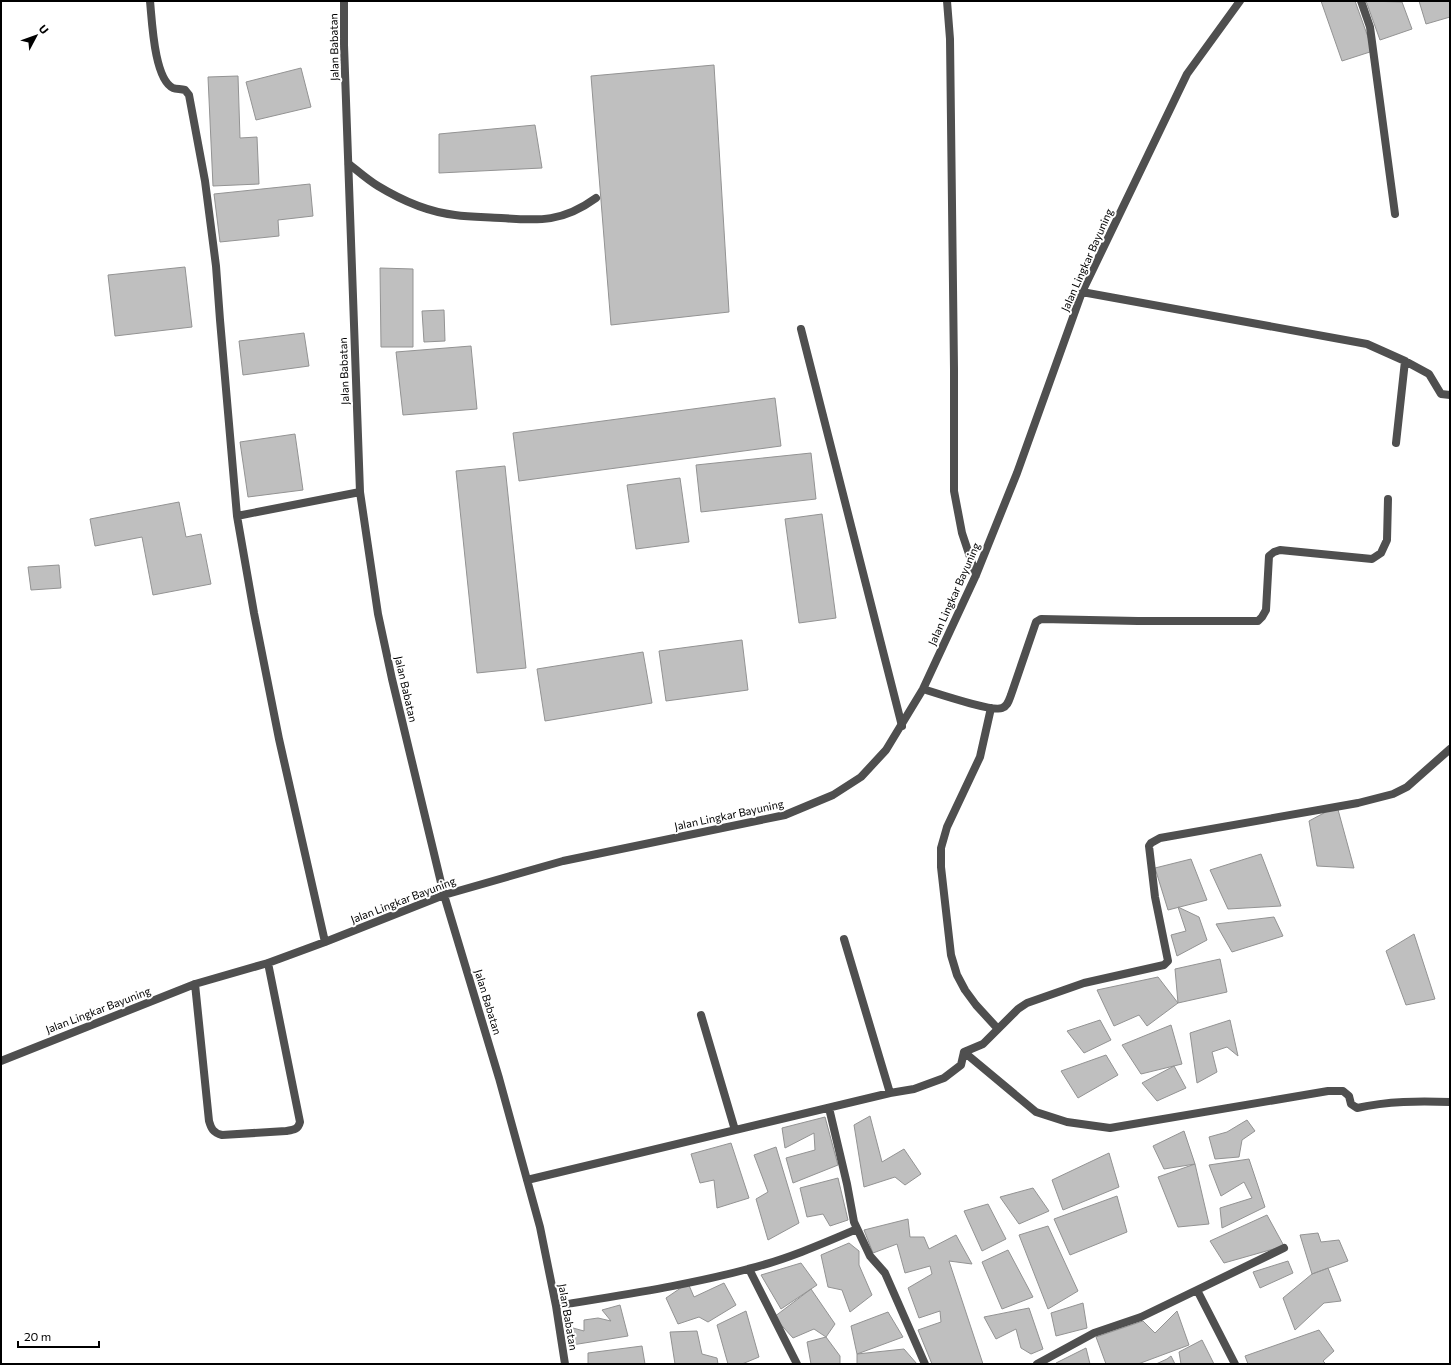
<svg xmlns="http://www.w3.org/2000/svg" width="1451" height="1365" font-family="Commissioner,sans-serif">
<rect width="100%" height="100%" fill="#fff"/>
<!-- building -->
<path fill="#bfbfbf" stroke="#939393" d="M 1321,1 L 1355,1 L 1373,51 L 1342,61 Z
M 1366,1 L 1402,2 L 1412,29 L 1380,40 Z
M 1419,1 L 1450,1 L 1450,17 L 1426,24 Z
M 714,65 L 729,312 L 611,325 L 591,76 Z
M 301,68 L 311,107 L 256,120 L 246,82 Z
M 238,76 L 240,138 L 257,137 L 259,184 L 213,186 L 208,77 Z
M 535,125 L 542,168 L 439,173 L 439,134 Z
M 310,184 L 313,216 L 278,220 L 279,236 L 220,242 L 214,194 Z
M 185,267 L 192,327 L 115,336 L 108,275 Z
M 380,268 L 413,269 L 413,347 L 381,347 Z
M 444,310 L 445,341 L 424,342 L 422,311 Z
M 304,333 L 309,366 L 243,375 L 239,341 Z
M 471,346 L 477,409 L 403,415 L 396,352 Z
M 775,398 L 781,446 L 519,481 L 513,433 Z
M 295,434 L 303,490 L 248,497 L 240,442 Z
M 811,453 L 816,499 L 701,512 L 696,465 Z
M 505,466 L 526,668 L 477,673 L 456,471 Z
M 680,478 L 689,542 L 636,549 L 627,485 Z
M 179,502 L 186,537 L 201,534 L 211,584 L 153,595 L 142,537 L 95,546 L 90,519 Z
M 822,514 L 836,618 L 799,623 L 785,519 Z
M 59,565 L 61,588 L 31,590 L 28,567 Z
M 742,640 L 748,690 L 666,701 L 659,651 Z
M 643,652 L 652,703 L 545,721 L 537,669 Z
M 1337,806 L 1354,868 L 1317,866 L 1309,821 Z
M 1261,854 L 1281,906 L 1228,909 L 1210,870 Z
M 1191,859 L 1207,900 L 1168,910 L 1155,868 Z
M 1178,907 L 1199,917 L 1207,940 L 1177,956 L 1171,935 L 1186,931 Z
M 1274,917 L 1283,936 L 1232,952 L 1216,924 Z
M 1414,934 L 1435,999 L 1406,1005 L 1386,951 Z
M 1220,959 L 1227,992 L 1178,1003 L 1175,969 Z
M 1158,977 L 1178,1003 L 1147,1026 L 1139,1015 L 1114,1026 L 1097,990 Z
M 1100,1020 L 1111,1040 L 1084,1053 L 1067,1031 Z
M 1230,1020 L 1238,1056 L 1227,1047 L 1212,1052 L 1217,1072 L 1197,1083 L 1190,1033 Z
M 1171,1025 L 1182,1064 L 1141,1074 L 1122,1045 Z
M 1106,1055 L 1118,1075 L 1078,1098 L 1061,1071 Z
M 1174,1066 L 1186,1088 L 1157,1101 L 1142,1083 Z
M 870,1116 L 882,1162 L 904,1149 L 921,1174 L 905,1185 L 895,1177 L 864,1187 L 854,1125 Z
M 825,1117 L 838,1165 L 793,1183 L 786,1158 L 815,1150 L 814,1133 L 785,1148 L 782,1128 Z
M 1247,1120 L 1255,1131 L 1242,1140 L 1239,1157 L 1215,1159 L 1209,1137 L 1227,1132 Z
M 1184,1131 L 1195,1164 L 1164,1169 L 1153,1146 Z
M 731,1143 L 749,1198 L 717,1208 L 714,1180 L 700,1183 L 691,1154 Z
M 776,1147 L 799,1223 L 768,1240 L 756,1199 L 768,1192 L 754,1155 Z
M 1109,1153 L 1119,1187 L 1063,1210 L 1052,1180 Z
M 1249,1159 L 1265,1207 L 1222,1228 L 1220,1208 L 1252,1198 L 1244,1182 L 1221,1196 L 1209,1165 Z
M 1195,1164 L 1209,1224 L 1178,1227 L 1158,1177 Z
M 838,1178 L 848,1220 L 830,1226 L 823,1214 L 807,1217 L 800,1188 Z
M 1033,1188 L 1049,1211 L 1019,1224 L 1000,1197 Z
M 1117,1196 L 1127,1232 L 1070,1255 L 1054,1219 Z
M 988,1204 L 1006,1239 L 982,1251 L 964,1211 Z
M 1267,1215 L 1284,1246 L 1224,1263 L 1210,1241 Z
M 908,1219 L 910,1237 L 924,1237 L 929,1249 L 956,1235 L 972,1264 L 949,1261 L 983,1364 L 932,1364 L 918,1330 L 941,1322 L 940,1311 L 919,1318 L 908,1288 L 932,1274 L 930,1266 L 905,1273 L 897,1244 L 873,1253 L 864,1230 Z
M 1048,1226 L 1078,1291 L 1048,1309 L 1019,1235 Z
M 1318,1233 L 1321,1242 L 1339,1240 L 1348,1261 L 1312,1274 L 1300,1235 Z
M 849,1243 L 859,1251 L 859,1265 L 872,1295 L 850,1312 L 842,1290 L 828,1287 L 821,1255 Z
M 1008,1250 L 1033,1297 L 1002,1309 L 982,1262 Z
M 1288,1261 L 1293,1273 L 1260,1288 L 1253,1272 Z
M 801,1263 L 817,1285 L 781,1309 L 761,1275 Z
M 1328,1268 L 1341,1301 L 1324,1303 L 1295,1330 L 1283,1298 L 1312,1274 Z
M 688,1283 L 694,1297 L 724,1283 L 736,1305 L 708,1322 L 699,1317 L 678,1324 L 666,1298 Z
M 811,1289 L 835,1324 L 826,1337 L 814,1329 L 793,1338 L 774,1317 Z
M 1083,1303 L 1087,1328 L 1056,1336 L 1051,1313 Z
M 620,1305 L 628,1336 L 572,1345 L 573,1328 L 584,1331 L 584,1320 L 598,1318 L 611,1321 L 602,1310 Z
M 1029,1308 L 1043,1349 L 1031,1354 L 1021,1348 L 1016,1329 L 996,1339 L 984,1317 Z
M 746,1311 L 759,1357 L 742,1364 L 728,1364 L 717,1325 Z
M 1177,1311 L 1189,1345 L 1138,1364 L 1106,1364 L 1096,1337 L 1143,1321 L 1155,1333 Z
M 888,1312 L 903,1337 L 857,1354 L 851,1326 Z
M 1319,1330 L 1334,1351 L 1323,1361 L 1326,1364 L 1248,1364 L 1245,1356 Z
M 697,1331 L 702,1354 L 717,1358 L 718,1364 L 675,1364 L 670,1332 Z
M 826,1337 L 840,1356 L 840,1364 L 811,1364 L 807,1342 Z
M 1202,1340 L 1214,1364 L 1181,1364 L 1179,1352 Z
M 642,1346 L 645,1364 L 588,1364 L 588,1353 Z
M 1086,1348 L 1090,1364 L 1057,1364 L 1056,1363 Z
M 904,1349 L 917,1364 L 857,1364 L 857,1354 Z
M 1171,1356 L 1175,1364 L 1156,1364 L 1167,1359 Z"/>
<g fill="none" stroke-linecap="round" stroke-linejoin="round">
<!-- lane -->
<path stroke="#4f4f4f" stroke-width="8" d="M 349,164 C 359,172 368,180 378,186 C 401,200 429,212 455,215 C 470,217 486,217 501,218 C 540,221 563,222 596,198
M 801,329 L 902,726"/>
<!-- street -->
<path stroke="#4f4f4f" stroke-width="8" d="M 150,1 C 152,20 154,79 173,88 C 176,89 181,89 185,90 L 189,95 L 205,181 L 216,266 L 220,320 L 237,516
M 344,1 L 344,45 L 360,492 L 378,614 L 392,679 L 444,895 L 499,1078 L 540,1227 L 556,1306 L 565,1364
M 947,1 L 950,39 L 954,369 L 954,491 L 962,533 L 976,575
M 1361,1 L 1370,27 L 1395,214
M 1082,292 L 1367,344 L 1405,361 L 1429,374 L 1441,394 L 1450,395
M 1396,443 L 1405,361
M 923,689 C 936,693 992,712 1002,708 C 1008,706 1009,700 1011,695 L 1036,622 L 1041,619 L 1138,621 L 1258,621 L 1262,617 L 1266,610 L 1269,556 L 1274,552 L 1280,550 L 1372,559 L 1381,553 L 1387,540 L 1388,499
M 991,708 L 980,757 L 947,827 L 941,848 L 941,867 L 951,955 L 957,975 L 965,990 L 976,1005 L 998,1029
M 844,939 L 890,1093
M 325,942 L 279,739 L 254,613 L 237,516 L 360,492
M 195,984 L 209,1121 C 211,1128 213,1133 222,1135 L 286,1131 C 293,1130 298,1130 300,1122 L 268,963
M 701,1015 L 735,1130
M 964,1052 L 1036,1112 L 1067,1122 L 1110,1128 L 1328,1091 L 1343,1091 L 1349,1096 L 1351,1104 L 1357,1108 C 1388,1101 1419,1101 1450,1102
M 1,1061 L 195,984 L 268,963 L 325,942 L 444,895 L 563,861 L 785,815 L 833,795 L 861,777 L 886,750 L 923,689 L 976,575 L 1017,473 L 1082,292 L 1187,74 L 1240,1
M 829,1108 L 847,1184 L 854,1222 L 870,1256 L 885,1273 L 925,1364
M 527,1180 L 890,1093 L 914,1089 L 944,1078 L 961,1065 L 964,1052 L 983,1044 L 1018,1009 L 1027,1003 L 1084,983 L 1164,965 L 1168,961 L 1155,897 L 1149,846 L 1151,843 L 1160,838 L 1358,803 L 1393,794 L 1407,787 L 1450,749
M 749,1269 L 797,1364
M 1197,1290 L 1235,1364
M 556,1306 C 620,1295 685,1286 748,1269 C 785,1260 822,1244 857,1229
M 1037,1364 L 1094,1333 L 1141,1317 L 1284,1248"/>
</g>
<g text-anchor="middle" stroke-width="4" stroke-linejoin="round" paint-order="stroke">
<!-- street labels -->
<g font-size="11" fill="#000" stroke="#fff">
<text transform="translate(334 47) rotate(-91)" y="4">Jalan Babatan</text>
<text transform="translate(1087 260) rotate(-66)" y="4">Jalan Lingkar Bayuning</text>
<text transform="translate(344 371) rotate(-92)" y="4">Jalan Babatan</text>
<text transform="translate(954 594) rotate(-66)" y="4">Jalan Lingkar Bayuning</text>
<text transform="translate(406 689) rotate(77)" y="4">Jalan Babatan</text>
<text transform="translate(729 815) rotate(-12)" y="4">Jalan Lingkar Bayuning</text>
<text transform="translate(403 900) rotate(-21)" y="4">Jalan Lingkar Bayuning</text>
<text transform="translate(488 1002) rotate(73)" y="4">Jalan Babatan</text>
<text transform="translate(98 1010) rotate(-21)" y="4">Jalan Lingkar Bayuning</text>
<text transform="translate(568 1317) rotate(80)" y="4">Jalan Babatan</text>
</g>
</g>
<!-- border -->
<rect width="1451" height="1365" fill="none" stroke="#000000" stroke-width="4"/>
<!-- north arrow -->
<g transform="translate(36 36) rotate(49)" stroke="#ffffff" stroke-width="3" paint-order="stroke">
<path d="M0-3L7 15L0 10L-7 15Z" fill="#000000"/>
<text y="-6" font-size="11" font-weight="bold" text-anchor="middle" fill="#000000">U</text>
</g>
<!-- scale -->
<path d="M18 1341v6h81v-6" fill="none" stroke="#000000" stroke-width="2"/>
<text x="24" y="1341" font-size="12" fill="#000000" stroke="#ffffff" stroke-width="3" paint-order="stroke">20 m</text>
</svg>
